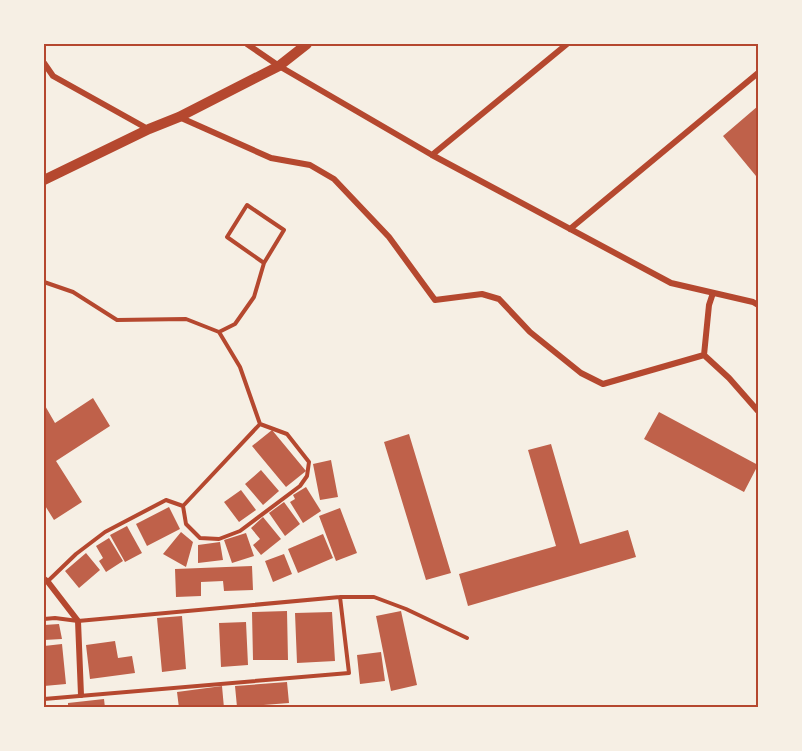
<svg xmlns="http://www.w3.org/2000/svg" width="802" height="751" font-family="'Exo 2',sans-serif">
<rect width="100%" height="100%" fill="#f6efe4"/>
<!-- building -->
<path fill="#bf614a" d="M 758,106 L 758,174 L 756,176 L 723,136 Z
M 93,398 L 110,426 L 56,461 L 82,502 L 54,520 L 44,504 L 44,404 L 55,423 Z
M 659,412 L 758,465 L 744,492 L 644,439 Z
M 272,430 L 306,471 L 286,487 L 252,446 Z
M 409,434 L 451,573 L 426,580 L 384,442 Z
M 551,444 L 580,544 L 628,530 L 636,557 L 468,606 L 459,574 L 556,546 L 528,450 Z
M 331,460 L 338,497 L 320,500 L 313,464 Z
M 261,470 L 279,491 L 263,505 L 245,484 Z
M 306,487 L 321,511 L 303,523 L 290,502 L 295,499 L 293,495 Z
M 241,490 L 256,510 L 239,522 L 224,502 Z
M 284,502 L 300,524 L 285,536 L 269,513 Z
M 169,507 L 180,529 L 147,546 L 136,524 Z
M 340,508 L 357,553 L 336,561 L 319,516 Z
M 263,517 L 281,539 L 261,555 L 253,545 L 260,539 L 251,528 Z
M 127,526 L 142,553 L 125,562 L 110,535 Z
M 181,532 L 193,542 L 186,567 L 163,554 Z
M 246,533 L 254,556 L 232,563 L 224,540 Z
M 323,534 L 333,558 L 298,573 L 288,549 Z
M 109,538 L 123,561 L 106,572 L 99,561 L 103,558 L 96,546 Z
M 220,542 L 223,560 L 198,563 L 198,545 Z
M 86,553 L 100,570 L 79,588 L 65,571 Z
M 284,554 L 292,574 L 273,582 L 265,561 Z
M 252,566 L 253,590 L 224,591 L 223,581 L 201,582 L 201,596 L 176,597 L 175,569 Z
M 287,611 L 288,660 L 253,660 L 252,612 Z
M 401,611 L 417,685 L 391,691 L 376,616 Z
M 332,612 L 335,661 L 297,663 L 295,613 Z
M 182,616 L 186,669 L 162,672 L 157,618 Z
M 246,622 L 248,665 L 221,667 L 219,623 Z
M 59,624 L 62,639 L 44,640 L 44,625 Z
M 115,641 L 118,658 L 132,656 L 135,673 L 90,679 L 86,645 Z
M 62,644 L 66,684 L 44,686 L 44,646 Z
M 381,652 L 385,681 L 360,684 L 357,655 Z
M 287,682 L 289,703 L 237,707 L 235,686 Z
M 222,686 L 224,708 L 179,708 L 177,692 Z
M 104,699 L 105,708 L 68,708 L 68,703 Z"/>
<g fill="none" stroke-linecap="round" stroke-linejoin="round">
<!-- service -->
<path stroke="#b5482f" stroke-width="4" d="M 44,282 L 73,292 L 117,320 L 186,319 L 219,332 L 240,367 L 260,424 L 183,506 L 166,500 L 105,532 L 76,554 L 48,581
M 219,332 L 235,324 L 254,297 L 264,263 L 284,230 L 247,205 L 227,237 L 264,263
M 183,506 L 186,524 L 200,538 L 219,539 L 240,531 L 300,486 L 307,476 L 309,462 L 287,434 L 260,424
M 44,619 L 55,618 L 78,621 L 340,597 L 374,597 L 406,609 L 467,638
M 44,699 L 349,673 L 340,597"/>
<!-- minor -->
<path stroke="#b5482f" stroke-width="6" d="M 247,44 L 279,66 L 432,155 L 671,283 L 753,302 L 758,305
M 44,63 L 53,76 L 148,129
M 179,117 L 271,158 L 310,165 L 334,179 L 389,237 L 435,300 L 482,294 L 499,299 L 530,332 L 581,373 L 603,384 L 704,355
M 432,155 L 567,44
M 570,229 L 758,73
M 704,355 L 729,378 L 758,411
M 704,355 L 709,305 L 713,293
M 44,579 L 48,582 L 78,621 L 81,695"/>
<!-- secondary -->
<path stroke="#b5482f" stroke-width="10" d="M 44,180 L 149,129 L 179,117 L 279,66 L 307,44"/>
</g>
<!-- border -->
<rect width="802" height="751" fill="none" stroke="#f6efe4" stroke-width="90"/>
<rect x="45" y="45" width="712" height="661" fill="none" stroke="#b5482f" stroke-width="2"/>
</svg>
